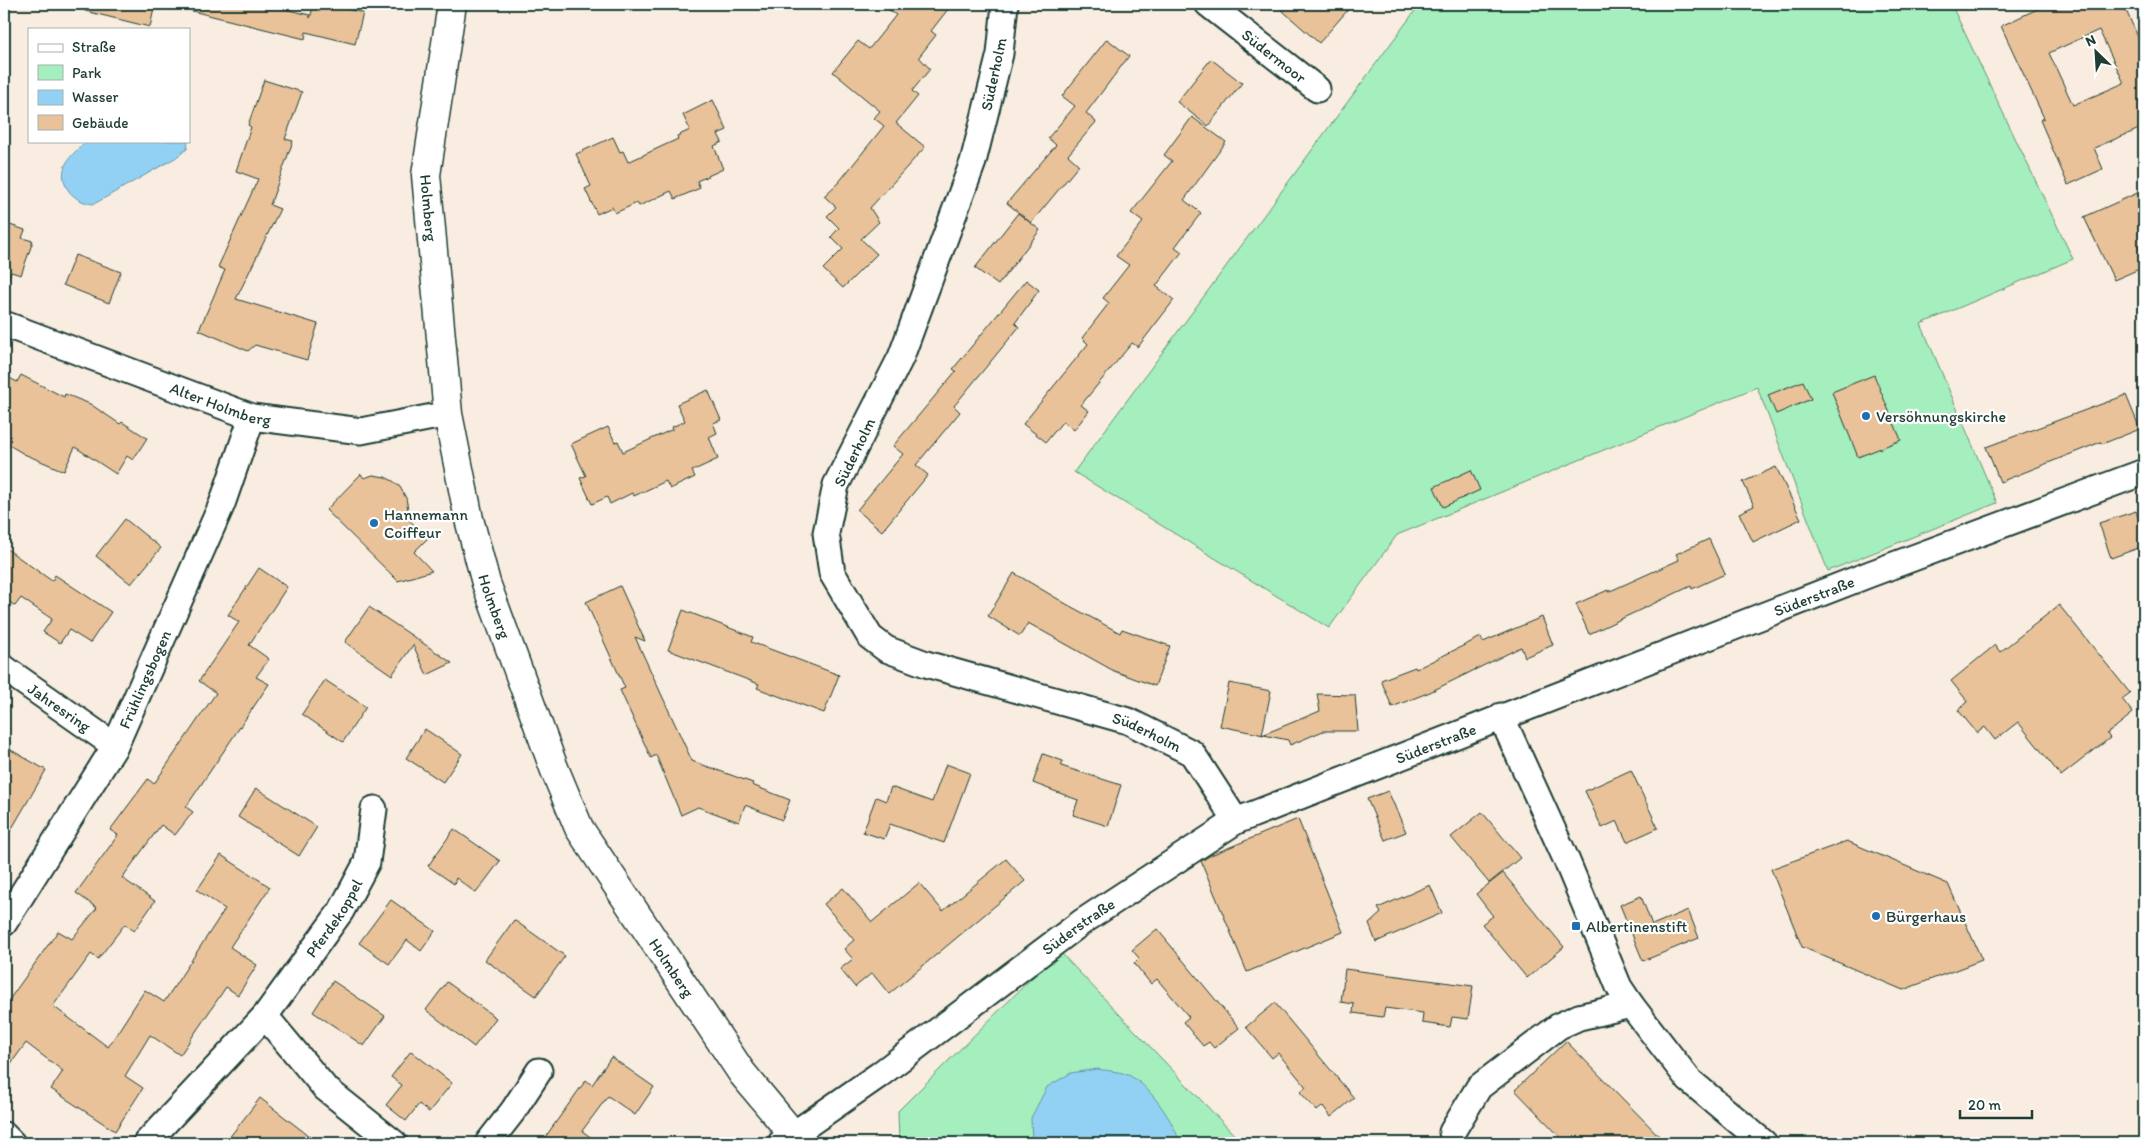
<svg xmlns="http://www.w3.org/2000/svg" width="2148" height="1147" font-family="Itim,sans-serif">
<rect width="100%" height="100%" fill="#f8ede0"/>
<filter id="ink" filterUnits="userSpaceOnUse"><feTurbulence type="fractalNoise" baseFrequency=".02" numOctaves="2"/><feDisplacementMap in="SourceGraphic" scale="10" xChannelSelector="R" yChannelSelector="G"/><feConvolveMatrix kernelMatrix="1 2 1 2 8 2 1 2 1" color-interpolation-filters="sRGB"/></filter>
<g filter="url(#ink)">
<!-- green -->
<path fill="#a5eebd" stroke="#629678" d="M 1420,4 L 1951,4 L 2073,259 L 1921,324 L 1997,503 L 1828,571 L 1757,387 L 1397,535 L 1329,628 L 1074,472 Z
M 1059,951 L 1242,1143 L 899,1143 L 898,1111 Z"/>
<!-- water -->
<path fill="#93d1f4" stroke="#6596a7" d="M 87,141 L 188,141 L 187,149 L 175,158 L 94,204 C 77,203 60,189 64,169 C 66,159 79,148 87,141 Z
M 1097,1069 C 1107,1071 1123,1071 1132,1077 C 1151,1088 1174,1122 1180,1143 L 1032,1143 L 1031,1118 L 1047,1087 L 1071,1073 Z"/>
<!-- building -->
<path fill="#e9c299" stroke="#1f3d34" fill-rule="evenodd" d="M 85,4 L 155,4 L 150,27 L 85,11 Z
M 193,4 L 263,4 L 310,15 L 310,18 L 314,4 L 327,4 L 363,13 L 355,44 L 306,32 L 305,39 L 192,11 Z
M 881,4 L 952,4 L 931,31 L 936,35 L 919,57 L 930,69 L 912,91 L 918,96 L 896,123 L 925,147 L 870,208 L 879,222 L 861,239 L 877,254 L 843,288 L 823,269 L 843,249 L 831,237 L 839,228 L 827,216 L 836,207 L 824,196 L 839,182 L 884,126 L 874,118 L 880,111 L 833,72 L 858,41 L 869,49 L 896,15 Z
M 1275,4 L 1353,4 L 1319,43 Z
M 2048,4 L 2123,4 L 2144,50 L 2144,127 L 2094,148 L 2103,169 L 2068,185 L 2040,120 L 2044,118 L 2001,26 ZM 2099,30 L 2124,83 L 2073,105 L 2049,53 Z
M 1107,39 L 1129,56 L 1086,113 L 1096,122 L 1068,155 L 1079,165 L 1031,223 L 1007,203 L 1056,145 L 1048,138 L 1075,106 L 1062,96 Z
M 1211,59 L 1242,83 L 1208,126 L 1177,102 Z
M 264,80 L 302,92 L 285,139 L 293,141 L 270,205 L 280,209 L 236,299 L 318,324 L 307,360 L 255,345 L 248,351 L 199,330 L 225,270 L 218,267 L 258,179 L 236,171 L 251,127 L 248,125 Z
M 713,100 L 727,130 L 718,134 L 722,142 L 714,146 L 723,169 L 697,181 L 700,188 L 675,199 L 671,191 L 639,206 L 637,203 L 615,213 L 612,207 L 597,214 L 585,189 L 591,186 L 576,154 L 613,137 L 620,152 L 623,151 L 628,162 L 678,139 L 677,136 L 690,130 L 683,115 Z
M 1192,117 L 1226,142 L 1184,200 L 1201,213 L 1175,247 L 1182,252 L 1156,286 L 1174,300 L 1138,347 L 1132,343 L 1081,405 L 1089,411 L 1074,430 L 1063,421 L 1046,442 L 1023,424 L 1088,344 L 1082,338 L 1109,303 L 1103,298 L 1129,265 L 1116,256 L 1143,222 L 1131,213 L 1172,161 L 1164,155 Z
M 2144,190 L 2144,243 L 2138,246 L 2144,260 L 2144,267 L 2114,280 L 2084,217 Z
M 1018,213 L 1040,230 L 998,285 L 975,268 Z
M 4,223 L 25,230 L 22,238 L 33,241 L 21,275 L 11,272 L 7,283 L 4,282 Z
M 75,255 L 121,272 L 109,303 L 63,285 Z
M 1026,280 L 1039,290 L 1015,323 L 1019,327 L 954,406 L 960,412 L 916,465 L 928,475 L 882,531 L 857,510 L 903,454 L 893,446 L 956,371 L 953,369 Z
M 4,375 L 17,382 L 21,375 L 64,397 L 65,394 L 90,404 L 120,424 L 122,422 L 147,438 L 133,460 L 127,456 L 116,474 L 75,447 L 64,471 L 24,454 L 4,442 Z
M 1874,375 L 1901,440 L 1858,457 L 1832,392 Z
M 1803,381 L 1811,399 L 1776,414 L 1768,395 Z
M 708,390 L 721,420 L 713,423 L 717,433 L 709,437 L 718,459 L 692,471 L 695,477 L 670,489 L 666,481 L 634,496 L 632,493 L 610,504 L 607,497 L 592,504 L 580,478 L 586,476 L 571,444 L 608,427 L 615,442 L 618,441 L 623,452 L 673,429 L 672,427 L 685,421 L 677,404 Z
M 2126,395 L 2140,429 L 2102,444 L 2101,442 L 2000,482 L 1986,447 Z
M 1776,467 L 1801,519 L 1753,542 L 1739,513 L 1754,506 L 1743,482 Z
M 1471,470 L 1480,490 L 1443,507 L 1434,487 Z
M 361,474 L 364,478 L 373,475 L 385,477 L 393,481 L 400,487 L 406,498 L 408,509 L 406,517 L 428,538 L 414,552 L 432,571 L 398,581 L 326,510 Z
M 2136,511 L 2144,536 L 2144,546 L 2111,558 L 2099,523 Z
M 125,519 L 161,548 L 131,584 L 96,556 Z
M 1709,539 L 1725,574 L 1692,589 L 1691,586 L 1589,634 L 1576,604 L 1608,590 L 1608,592 L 1679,560 L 1676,554 Z
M 4,547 L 52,581 L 55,575 L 111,612 L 90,643 L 69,630 L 60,643 L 43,632 L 52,619 L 21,598 L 15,606 L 4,598 Z
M 259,568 L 287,587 L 249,645 L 269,659 L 256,677 L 269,684 L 186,807 L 193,812 L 175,835 L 161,825 L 122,878 L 155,901 L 134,931 L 125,924 L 98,959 L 91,954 L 53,1006 L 108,1047 L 145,990 L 164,1002 L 225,909 L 197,890 L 221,855 L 270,887 L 230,947 L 257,965 L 238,995 L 226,987 L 180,1055 L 150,1035 L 125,1076 L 143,1088 L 115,1131 L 51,1089 L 63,1071 L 26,1043 L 4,1073 L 4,1007 L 58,931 L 72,939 L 97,908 L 76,893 L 118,835 L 110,830 L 148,779 L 154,784 L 216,693 L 199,681 L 239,622 L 228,615 Z
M 1014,573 L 1068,605 L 1120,633 L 1122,629 L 1170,646 L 1155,686 L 1114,671 L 1028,623 L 1020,636 L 988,616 Z
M 620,586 L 645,641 L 635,637 L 692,761 L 753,783 L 752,785 L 790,800 L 782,820 L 745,805 L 739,822 L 698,807 L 681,815 L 656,755 L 651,758 L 620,690 L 625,688 L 586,602 Z
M 2059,605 L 2130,693 L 2122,699 L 2133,713 L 2107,734 L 2110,738 L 2061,776 L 2018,722 L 1995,740 L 1985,727 L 1977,733 L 1958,710 L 1968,702 L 1951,681 L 1995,645 L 2000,652 Z
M 369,607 L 417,639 L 452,663 L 427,675 L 413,645 L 392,675 L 353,648 L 345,642 Z
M 683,610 L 753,637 L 751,642 L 839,675 L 824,713 L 757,688 L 759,684 L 668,650 Z
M 1542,617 L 1553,645 L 1525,657 L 1521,647 L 1430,692 L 1392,707 L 1381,680 L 1415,667 L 1416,669 L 1481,637 L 1483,642 Z
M 325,680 L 366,707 L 343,742 L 302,714 Z
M 1229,683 L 1271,691 L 1262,735 L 1320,711 L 1317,694 L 1355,695 L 1358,731 L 1323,731 L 1290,745 L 1288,740 L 1220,726 Z
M 425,729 L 462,754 L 443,782 L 406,758 Z
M 4,746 L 46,770 L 4,842 Z
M 1043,754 L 1063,761 L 1061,766 L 1121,785 L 1108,826 L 1073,815 L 1078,800 L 1033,783 Z
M 946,764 L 970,773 L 944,843 L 890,824 L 884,839 L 863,832 L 876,797 L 886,801 L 891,787 L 932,802 Z
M 1631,770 L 1658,828 L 1627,842 L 1617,821 L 1602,828 L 1585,791 Z
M 256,788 L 317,827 L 299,856 L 238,817 Z
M 1388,791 L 1406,832 L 1385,840 L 1367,799 Z
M 1482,812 L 1520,858 L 1489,883 L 1451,837 Z
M 1298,819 L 1343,932 L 1247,972 L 1201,861 L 1211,855 Z
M 454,829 L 500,861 L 476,893 L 456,878 L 454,884 L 428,866 Z
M 1847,841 L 1948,884 L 1982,960 L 1903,990 L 1802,947 L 1771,869 Z
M 1006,859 L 1025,881 L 889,994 L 872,973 L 855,987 L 840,969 L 853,959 L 844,949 L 854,940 L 824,904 L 843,888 L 872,922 L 919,883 L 943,911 Z
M 1503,873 L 1564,947 L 1527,978 L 1482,924 L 1493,916 L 1476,894 Z
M 1430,885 L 1442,913 L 1376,942 L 1369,924 L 1381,913 L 1378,908 Z
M 1641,896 L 1652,925 L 1688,910 L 1699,938 L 1643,961 L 1620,905 Z
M 391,900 L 435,931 L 421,951 L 407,940 L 389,964 L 359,943 Z
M 514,920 L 565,956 L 536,996 L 485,960 Z
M 1157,929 L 1239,1028 L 1214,1048 L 1209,1042 L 1203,1046 L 1183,1022 L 1189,1017 L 1157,979 L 1151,984 L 1134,963 L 1139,958 L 1132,950 Z
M 1345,969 L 1473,986 L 1468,1019 L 1452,1017 L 1450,1027 L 1422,1023 L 1423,1013 L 1385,1008 L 1383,1017 L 1353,1013 L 1354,1004 L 1341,1002 Z
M 333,981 L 385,1016 L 364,1046 L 313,1012 Z
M 447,982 L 496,1018 L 474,1047 L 426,1010 Z
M 1275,1003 L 1354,1098 L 1331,1117 L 1323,1106 L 1317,1111 L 1300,1092 L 1306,1087 L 1278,1053 L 1272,1058 L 1246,1027 Z
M 1566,1041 L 1666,1143 L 1566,1143 L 1515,1090 Z
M 411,1051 L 452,1083 L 429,1112 L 419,1104 L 406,1121 L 386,1105 L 402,1085 L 391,1077 Z
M 611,1057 L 654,1087 L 635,1115 L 608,1096 L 582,1131 L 599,1143 L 541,1143 L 586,1080 L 592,1085 Z
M 260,1098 L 318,1143 L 225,1143 Z"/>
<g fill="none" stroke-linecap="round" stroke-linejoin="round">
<!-- street casing -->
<g stroke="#1f3d34" stroke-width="29">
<g id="street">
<path id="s1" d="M 1005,4 L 1000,54 L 973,162 L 901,357 L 836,485 L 826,533 L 832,573 L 870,637 L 886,649 L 926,664 L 1128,721 L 1192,753 L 1236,821"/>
<path id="s2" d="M 1208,4 L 1317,89"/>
<path id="s3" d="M 4,324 L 252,417 L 361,431 L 448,414"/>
<path id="s4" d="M 4,668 L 115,746"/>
<path d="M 1501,716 L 1566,859 L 1619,987 L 1631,1005 L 1689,1080 L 1764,1143"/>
<path id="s5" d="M 4,923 L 115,746 L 222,504 L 252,417"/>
<path d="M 265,1016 L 325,1088 L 394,1143"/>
<path d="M 1452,1132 L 1479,1087 L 1559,1026 L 1579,1017 L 1631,1005"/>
<path d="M 4,1135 L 12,1143"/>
<path id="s6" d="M 146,1143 L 265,1016 L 341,911 L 367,862 L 374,809"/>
<path d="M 488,1143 L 513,1111 L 539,1071"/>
<path id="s7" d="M 781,1143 L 879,1075 L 1082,922 L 1236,821 L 1870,574 L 2144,472"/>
</g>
</g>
<!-- secondary casing -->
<g stroke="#1f3d34" stroke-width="31">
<g id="secondary">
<path id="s8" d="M 452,4 L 426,175 L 448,414 L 469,519 L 486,583 L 554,768 L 579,828 L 742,1073 L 800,1143"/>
</g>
</g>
<!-- street -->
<use href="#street" stroke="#fff" stroke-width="25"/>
<!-- secondary -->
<use href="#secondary" stroke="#fff" stroke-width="28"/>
</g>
</g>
<!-- markers -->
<g fill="#1f6fb2" stroke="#fff" stroke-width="2">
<circle cx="1866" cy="416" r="5"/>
<circle cx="374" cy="523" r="5"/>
<circle cx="1876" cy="916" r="5"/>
<rect x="1571" y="921" width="10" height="10" rx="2.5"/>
</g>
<g text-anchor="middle" stroke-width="4.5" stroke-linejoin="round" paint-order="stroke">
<!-- street labels -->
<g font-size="16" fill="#1f3d34" stroke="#fff">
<text dy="6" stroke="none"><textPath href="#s2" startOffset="84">Südermoor</textPath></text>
<text transform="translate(993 74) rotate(-78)" y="6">Süderholm</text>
<text dy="6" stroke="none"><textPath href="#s8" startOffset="206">Holmberg</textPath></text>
<text dy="6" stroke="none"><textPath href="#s3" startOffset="231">Alter Holmberg</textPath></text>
<text transform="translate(854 452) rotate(-64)" y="6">Süderholm</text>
<text dy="6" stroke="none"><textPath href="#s7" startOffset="1178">Süderstraße</textPath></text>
<text dy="6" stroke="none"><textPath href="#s8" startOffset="611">Holmberg</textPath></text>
<text dy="6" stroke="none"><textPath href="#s5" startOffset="282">Frühlingsbogen</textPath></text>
<text dy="6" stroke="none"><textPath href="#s4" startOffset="68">Jahresring</textPath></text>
<text dy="6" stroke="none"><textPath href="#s1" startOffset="971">Süderholm</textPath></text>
<text dy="6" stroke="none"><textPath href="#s7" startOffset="772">Süderstraße</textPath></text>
<text dy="6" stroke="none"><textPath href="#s6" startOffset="294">Pferdekoppel</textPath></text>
<text dy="6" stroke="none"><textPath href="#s7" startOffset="368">Süderstraße</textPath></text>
<text dy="6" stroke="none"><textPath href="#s8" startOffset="1016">Holmberg</textPath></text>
</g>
<!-- poi labels -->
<g font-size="16" fill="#1f3d34" stroke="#fff" text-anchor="start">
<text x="1876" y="422">Versöhnungskirche</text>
<text x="384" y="520">Hannemann<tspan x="384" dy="18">Coiffeur</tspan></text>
<text x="1886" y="922">Bürgerhaus</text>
<text x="1586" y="932">Albertinenstift</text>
</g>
</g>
<!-- margin -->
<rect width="2148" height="1147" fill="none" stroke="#fff" stroke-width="20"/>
<rect x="10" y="10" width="2128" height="1127" fill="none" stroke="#1f3d34" stroke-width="2" filter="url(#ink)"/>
<!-- legend -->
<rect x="28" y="28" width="162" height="115" fill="#ffffff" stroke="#a5b1ae"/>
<rect x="38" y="44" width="25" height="8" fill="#ffffff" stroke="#a5b1ae"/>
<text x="72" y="52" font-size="15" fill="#1f3d34">Straße</text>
<rect x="38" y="65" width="25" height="15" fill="#a5eebd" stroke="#a5b1ae"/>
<text x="72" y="78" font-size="15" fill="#1f3d34">Park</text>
<rect x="38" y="90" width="25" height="15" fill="#93d1f4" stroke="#a5b1ae"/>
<text x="72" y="102" font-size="15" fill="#1f3d34">Wasser</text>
<rect x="38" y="115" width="25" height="15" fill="#e9c299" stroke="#a5b1ae"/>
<text x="72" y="128" font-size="15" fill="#1f3d34">Gebäude</text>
<!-- north arrow -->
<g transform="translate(2096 52) rotate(335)" stroke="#ffffff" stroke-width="4" paint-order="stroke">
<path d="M0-4L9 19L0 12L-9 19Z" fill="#1f3d34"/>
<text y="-8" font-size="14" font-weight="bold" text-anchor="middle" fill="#1f3d34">N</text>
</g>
<!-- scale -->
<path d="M1960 1110v8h72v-8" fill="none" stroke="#1f3d34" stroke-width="2.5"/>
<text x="1968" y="1110" font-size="15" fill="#1f3d34" stroke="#ffffff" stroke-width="4" paint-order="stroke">20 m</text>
</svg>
